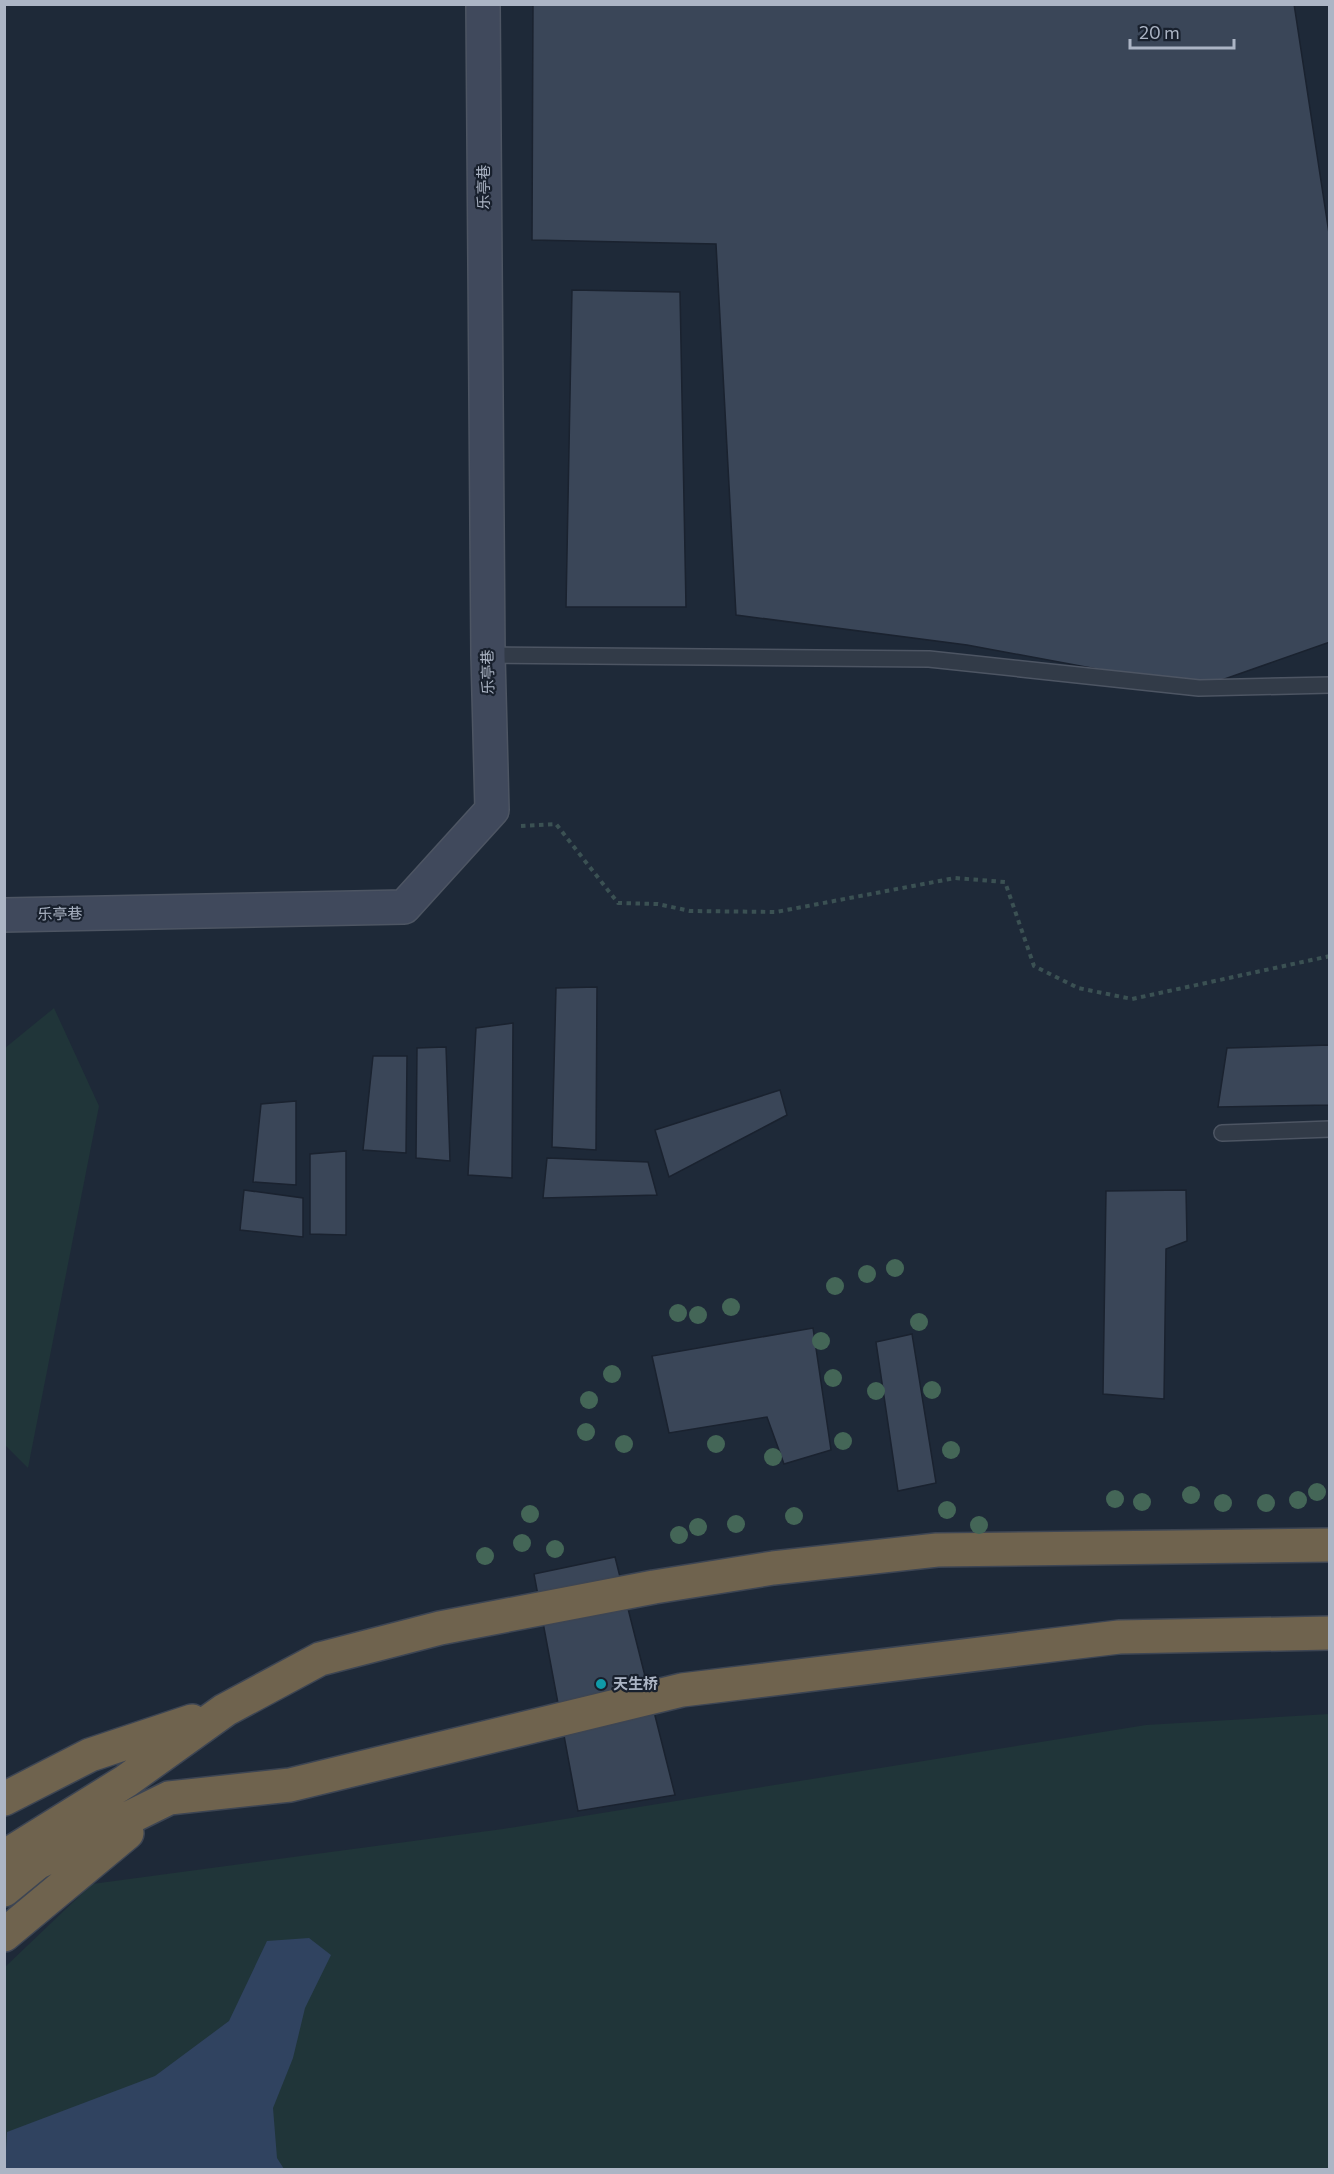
<svg xmlns="http://www.w3.org/2000/svg" width="1334" height="2174" font-family="Commissioner,'Noto Sans SC',sans-serif">
<rect width="100%" height="100%" fill="#1e2938"/>
<!-- green -->
<path fill="#203539" d="M 54,1008 L 99,1106 L 28,1468 L 5,1445 L 5,1048 Z
M 1329,1714 L 1329,2169 L 5,2170 L 5,1967 L 92,1884 L 503,1829 L 1146,1725 Z"/>
<!-- water -->
<path fill="#304360" d="M 309,1938 L 331,1955 L 305,2008 L 293,2058 L 273,2108 L 277,2158 L 284,2169 L 5,2169 L 7,2132 L 155,2076 L 229,2021 L 267,1941 Z"/>
<!-- building -->
<path fill="#3a4658" stroke="#1a222f" stroke-width="1.5" d="M 533,4 L 1294,4 L 1330,240 L 1330,642 L 1199,688 L 967,645 L 736,615 L 716,244 L 532,240 Z
M 572,290 L 680,292 L 686,607 L 566,607 Z
M 597,987 L 596,1150 L 552,1147 L 556,988 Z
M 513,1023 L 512,1178 L 468,1175 L 476,1028 Z
M 1330,1045 L 1330,1105 L 1218,1107 L 1227,1048 Z
M 446,1047 L 450,1161 L 416,1158 L 417,1048 Z
M 373,1056 L 407,1056 L 406,1153 L 363,1150 Z
M 780,1090 L 787,1115 L 669,1177 L 655,1130 Z
M 296,1101 L 296,1185 L 253,1182 L 261,1104 Z
M 346,1151 L 346,1235 L 310,1234 L 310,1154 Z
M 547,1158 L 648,1162 L 657,1195 L 543,1198 Z
M 244,1190 L 303,1198 L 303,1237 L 240,1230 Z
M 1186,1190 L 1187,1241 L 1166,1249 L 1164,1399 L 1103,1394 L 1106,1191 Z
M 813,1328 L 831,1450 L 784,1464 L 767,1417 L 669,1433 L 652,1356 Z
M 912,1334 L 936,1483 L 898,1491 L 876,1342 Z
M 615,1557 L 675,1795 L 578,1811 L 534,1574 Z"/>
<g fill="none" stroke-linecap="round" stroke-linejoin="round">
<!-- lane casing -->
<g stroke="#4d5563" stroke-width="18">
<path id="lane" d="M 488,655 L 929,659 L 1199,688 L 1330,685
M 1222,1133 L 1330,1129"/>
</g>
<!-- secondary casing -->
<g stroke="#4d5563" stroke-width="36">
<path id="secondary" d="M 4,915 L 404,907 L 492,810 L 488,655 L 483,4"/>
</g>
<!-- highway casing -->
<g stroke="#3d4553" stroke-width="36">
<path id="highway" d="M 4,1799 L 90,1755 L 192,1721
M 4,1857 L 126,1781 L 225,1710 L 320,1659 L 440,1628 L 654,1587 L 773,1568 L 937,1550 L 1330,1545
M 4,1890 L 37,1863 L 169,1798 L 290,1785 L 682,1690 L 1119,1637 L 1330,1633
M 4,1935 L 127,1833"/>
</g>
<!-- path -->
<path stroke="#3b5153" stroke-width="4" stroke-dasharray="4.5 4.5" stroke-linecap="butt" d="M 521,826 L 556,824 L 618,903 L 658,904 L 690,911 L 776,912 L 955,878 L 1005,882 L 1034,966 L 1078,988 L 1132,999 L 1330,956"/>
<!-- lane -->
<use href="#lane" stroke="#323b48" stroke-width="15"/>
<!-- secondary -->
<use href="#secondary" stroke="#40495c" stroke-width="33"/>
<!-- highway -->
<use href="#highway" stroke="#6f634e" stroke-width="33"/>
</g>
<!-- trees -->
<g fill="#446657">
<circle cx="895" cy="1268" r="9"/>
<circle cx="867" cy="1274" r="9"/>
<circle cx="835" cy="1286" r="9"/>
<circle cx="731" cy="1307" r="9"/>
<circle cx="678" cy="1313" r="9"/>
<circle cx="698" cy="1315" r="9"/>
<circle cx="919" cy="1322" r="9"/>
<circle cx="821" cy="1341" r="9"/>
<circle cx="612" cy="1374" r="9"/>
<circle cx="833" cy="1378" r="9"/>
<circle cx="932" cy="1390" r="9"/>
<circle cx="876" cy="1391" r="9"/>
<circle cx="589" cy="1400" r="9"/>
<circle cx="586" cy="1432" r="9"/>
<circle cx="843" cy="1441" r="9"/>
<circle cx="624" cy="1444" r="9"/>
<circle cx="716" cy="1444" r="9"/>
<circle cx="951" cy="1450" r="9"/>
<circle cx="773" cy="1457" r="9"/>
<circle cx="1317" cy="1492" r="9"/>
<circle cx="1191" cy="1495" r="9"/>
<circle cx="1115" cy="1499" r="9"/>
<circle cx="1298" cy="1500" r="9"/>
<circle cx="1142" cy="1502" r="9"/>
<circle cx="1223" cy="1503" r="9"/>
<circle cx="1266" cy="1503" r="9"/>
<circle cx="947" cy="1510" r="9"/>
<circle cx="530" cy="1514" r="9"/>
<circle cx="794" cy="1516" r="9"/>
<circle cx="736" cy="1524" r="9"/>
<circle cx="979" cy="1525" r="9"/>
<circle cx="698" cy="1527" r="9"/>
<circle cx="679" cy="1535" r="9"/>
<circle cx="522" cy="1543" r="9"/>
<circle cx="555" cy="1549" r="9"/>
<circle cx="485" cy="1556" r="9"/>
</g>
<!-- markers -->
<circle fill="#0f9aa8" stroke="#18202d" stroke-width="2" cx="601" cy="1684" r="6"/>
<g text-anchor="middle" stroke-width="4.5" stroke-linejoin="round" paint-order="stroke">
<!-- street labels -->
<g font-size="15" fill="#acb5c5" stroke="#18202d">
<text transform="translate(484 187) rotate(-90)" y="5">乐亭巷</text>
<text transform="translate(488 672) rotate(-91)" y="5">乐亭巷</text>
<text transform="translate(60 914) rotate(-1)" y="5">乐亭巷</text>
</g>
<!-- poi labels -->
<g font-size="15" font-weight="bold" fill="#acb5c5" stroke="#18202d" text-anchor="start">
<text x="613" y="1689">天生桥</text>
</g>
</g>
<!-- border -->
<rect width="1334" height="2174" fill="none" stroke="#acb5c5" stroke-width="12"/>
<!-- scale -->
<path d="M1130 39v9h104v-9" fill="none" stroke="#acb5c5" stroke-width="3"/>
<text x="1139" y="39" font-size="18" fill="#acb5c5" stroke="#18202d" stroke-width="4.5" paint-order="stroke">20 m</text>
</svg>
